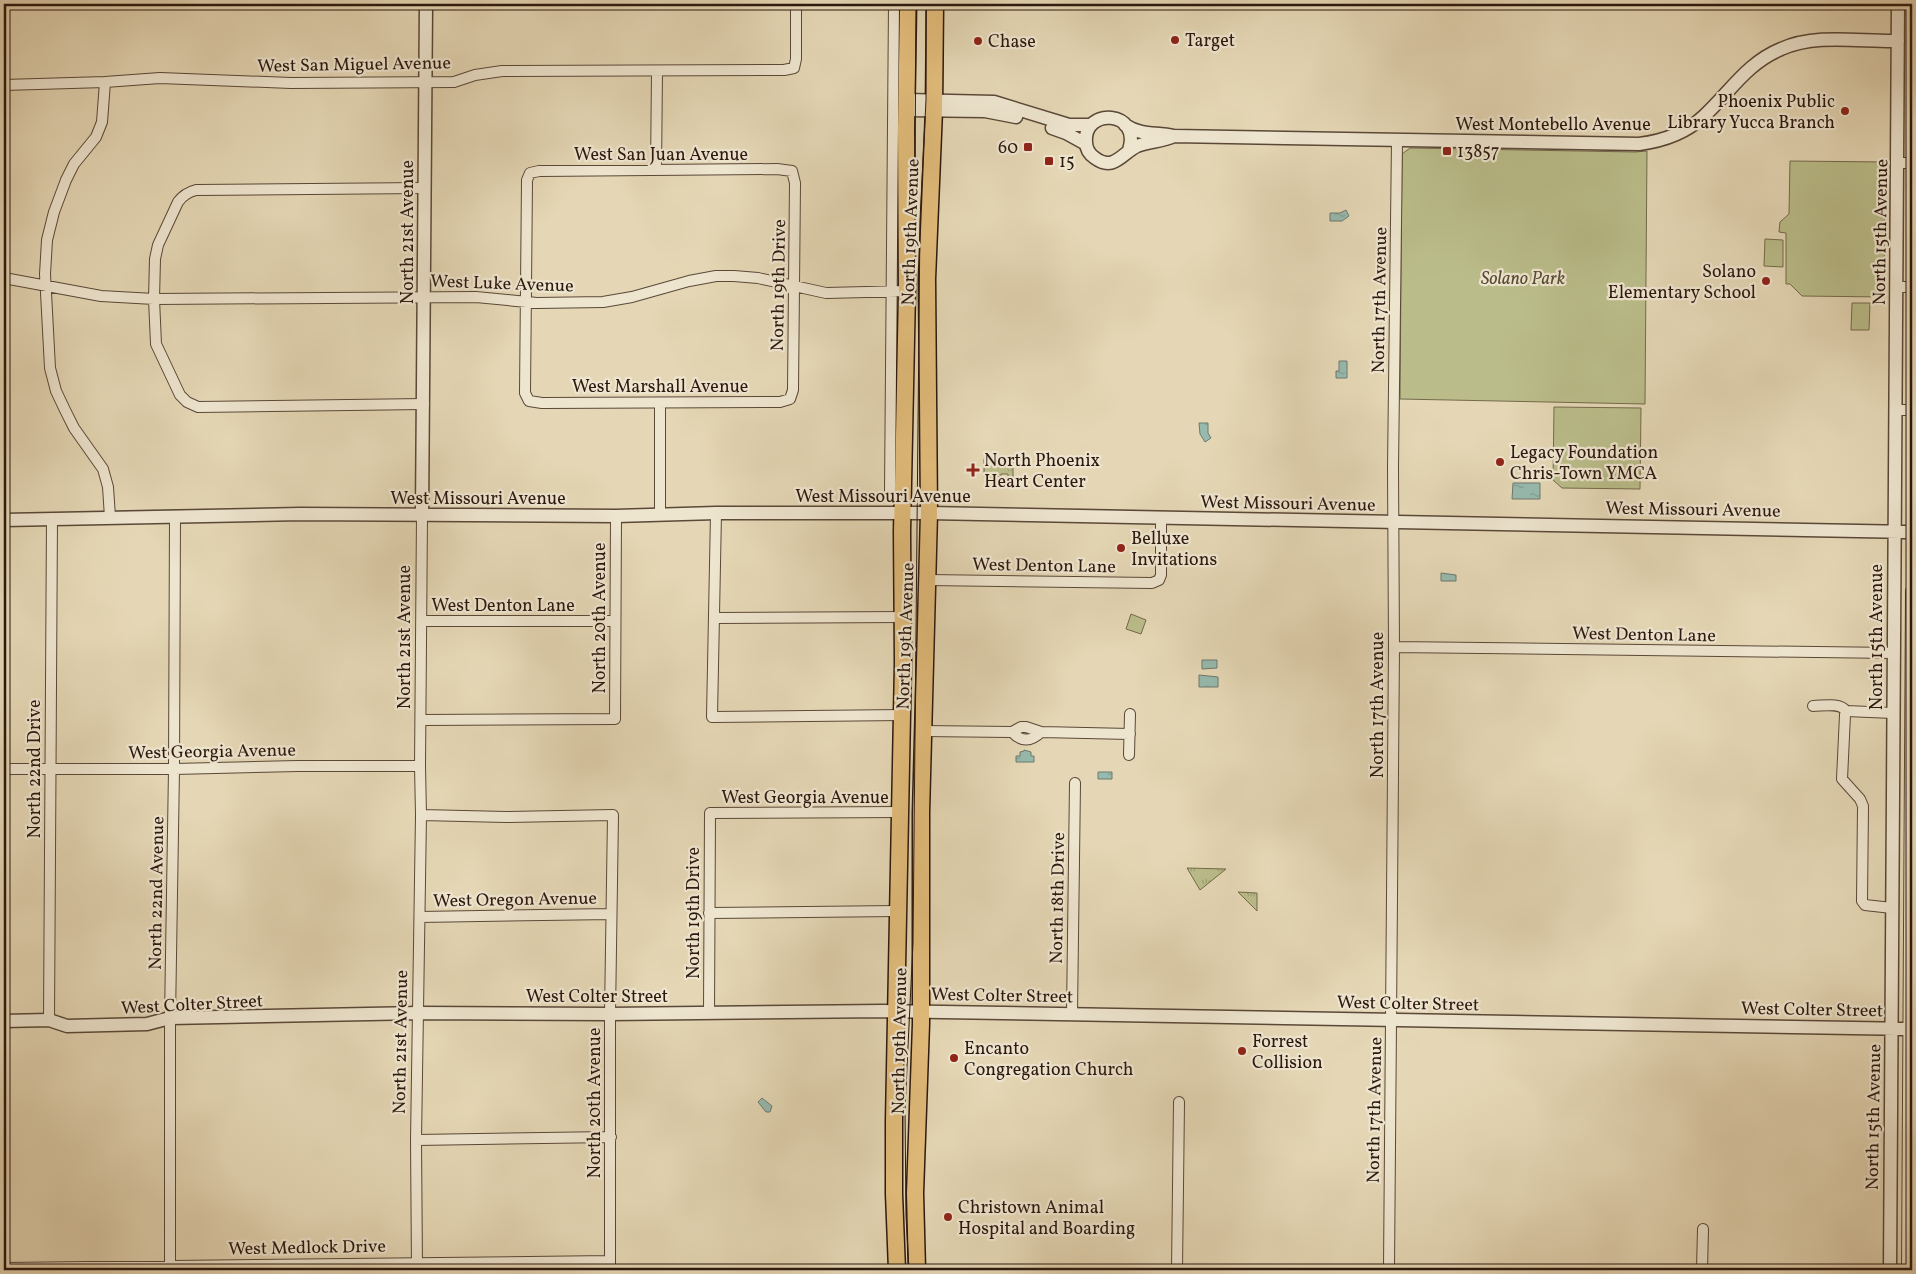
<svg xmlns="http://www.w3.org/2000/svg" width="1916" height="1274" font-family="Vollkorn,serif">
<defs>
<pattern id="grass-tufts" width="24" height="20" patternUnits="userSpaceOnUse" patternTransform="scale(1.25)"><rect width="24" height="20" fill="#babd8a"/><path d="M3 7l-1-3M5 7V3M7 7l1-3M15 17l-1-3M17 17v-4M19 17l1-3" fill="none" stroke="#a0a276"/></pattern>
<pattern id="water-ripples" width="26" height="14" patternUnits="userSpaceOnUse" patternTransform="scale(1.25)"><rect width="26" height="14" fill="#96baae"/><path d="M2 4q2-2 4 0t4 0M15 11q2-2 4 0t4 0" fill="none" stroke="#819f94"/></pattern>
</defs>
<rect width="100%" height="100%" fill="#e5d7b5"/>
<filter id="stains"><feTurbulence type="fractalNoise" baseFrequency=".004" numOctaves="4"/><feColorMatrix values="0 0 0 0 .2 0 0 0 0 .09 0 0 0 0 .02 0 0 0 .5 -.17"/></filter>
<radialGradient id="worn" r=".72"><stop offset=".6" stop-color="#630" stop-opacity="0"/><stop offset="1" stop-color="#630" stop-opacity=".3"/></radialGradient>
<!-- grass -->
<path fill="url(#grass-tufts)" stroke="#736a4c" d="M 984,459 L 1013,459 L 1013,477 L 1008,477 L 1008,474 L 1001,474 L 1001,477 L 984,477 Z
M 1187,868 L 1226,869 L 1200,890 Z
M 1238,892 L 1257,893 L 1257,911 Z"/>
<!-- park -->
<path fill="#babd8a" stroke="#736a4c" d="M 1410,148 L 1635,152 L 1647,151 L 1645,404 L 1400,399 L 1402,154 Z
M 1790,161 L 1885,162 L 1884,297 L 1802,296 L 1790,284 L 1786,284 L 1786,233 L 1779,232 L 1780,222 L 1789,214 Z
M 1765,239 L 1783,240 L 1783,267 L 1764,266 Z
M 1852,303 L 1870,303 L 1869,330 L 1851,330 Z
M 1554,407 L 1641,408 L 1640,489 L 1562,488 L 1553,480 Z
M 1131,614 L 1146,620 L 1141,634 L 1126,629 Z"/>
<!-- water -->
<path fill="url(#water-ripples)" stroke="#6c796e" d="M 1346,210 L 1349,216 L 1342,221 L 1330,221 L 1330,213 L 1340,213 Z
M 1339,361 L 1347,361 L 1347,378 L 1336,378 L 1336,371 L 1339,371 Z
M 1199,423 L 1208,423 L 1208,433 L 1211,438 L 1205,442 L 1200,434 Z
M 1513,483 L 1540,483 L 1540,499 L 1512,499 Z
M 1441,573 L 1456,575 L 1456,581 L 1441,581 Z
M 1202,660 L 1217,660 L 1217,668 L 1202,669 Z
M 1199,675 L 1218,677 L 1218,687 L 1199,687 Z
M 1024,750 L 1031,752 L 1031,756 L 1034,756 L 1034,762 L 1016,762 L 1016,756 L 1020,756 L 1020,752 L 1024,751 Z
M 1098,772 L 1112,772 L 1112,779 L 1098,779 Z
M 762,1098 L 772,1106 L 770,1112 L 766,1112 L 758,1102 Z"/>
<g fill="none" stroke-linecap="round" stroke-linejoin="round">
<!-- minor casing -->
<g stroke="#5a4838" stroke-width="12">
<path id="minor" d="M 105,82 L 102,122 L 96,137 L 74,164 L 66,180 L 54,212 L 47,240 L 45,274 L 50,368 L 56,391 L 65,410 L 74,428 L 103,469 L 108,487 L 110,517
M 4,85 L 105,82 L 160,78 L 291,83 L 454,82 L 475,75 L 502,71 L 784,70 L 794,68 L 796,59 L 796,4
M 1898,163 L 1912,163
M 777,169 L 792,171 L 795,183 L 793,390 L 790,399 L 780,402 L 542,403 L 529,401 L 525,393 L 527,180 L 530,173 L 539,171 Z
M 656,170 L 657,71
M 424,188 L 196,190 C 188,192 183,195 178,202 L 158,245 L 155,259 L 154,299 L 156,344 L 180,395 L 187,402 L 198,407 L 424,404
M 4,278 L 101,296 L 154,299 L 476,297 L 537,303 L 603,302 L 632,297 L 689,281 L 716,276 L 734,276 L 758,278 L 826,293 L 907,291
M 1896,287 L 1912,287
M 1896,410 L 1912,410
M 890,492 L 894,4
M 716,513 L 712,717 L 903,715
M 660,515 L 660,403
M 928,580 L 1152,583 L 1159,580 L 1161,575 L 1161,517
M 714,618 L 904,617
M 422,621 L 615,621
M 1394,647 L 1894,653
M 1813,706 C 1823,706 1840,702 1846,711
M 421,720 L 615,719 L 616,516
M 922,731 L 1012,732 L 1021,727 L 1026,727 L 1041,732 L 1130,734
M 1012,732 C 1021,742 1031,742 1041,732
M 1129,755 L 1130,714
M 4,769 L 174,769 L 298,766 L 420,766
M 421,815 L 506,817 L 613,815 L 610,1014 L 610,1270
M 1892,908 L 1865,905 L 1862,901 L 1863,806 L 1860,799 L 1842,779 L 1845,715 L 1846,711 L 1893,713
M 709,913 L 897,911
M 420,917 L 611,914
M 709,1013 L 710,813 L 901,812
M 1072,1013 L 1075,783
M 49,1020 L 52,518
M 416,1140 L 611,1137
M 4,1268 L 610,1261
M 170,1270 L 170,1018 L 174,769 L 175,516
M 417,1270 L 416,1140 L 421,815 L 420,766 L 422,515
M 1177,1270 L 1179,1102
M 1389,1270 L 1394,647 L 1393,468 L 1397,141
M 1702,1270 L 1703,1229
M 1907,1270 L 1911,591"/>
</g>
<!-- tertiary casing -->
<g stroke="#5a4838" stroke-width="15">
<path id="tertiary" d="M 907,100 L 994,102 L 1069,125 L 1091,125
M 907,110 L 985,111 L 1016,117
M 1125,125 C 1142,136 1155,132 1174,136 L 1639,144 C 1663,141 1686,133 1704,116 C 1730,92 1747,63 1781,49 C 1817,33 1860,42 1898,41
M 1052,128 L 1066,133 L 1086,144
M 1129,150 C 1142,110 1083,107 1086,142 C 1086,148 1089,154 1095,158 C 1114,172 1122,153 1137,146 C 1150,141 1161,142 1174,136
M 422,515 L 426,4
M 4,520 L 300,514 L 616,516 L 716,513 L 929,513 L 1912,532
M 4,1021 L 49,1020 L 67,1026 L 147,1024 L 170,1018 L 419,1013 L 610,1014 L 883,1011 L 1912,1029
M 1890,1270 L 1898,4"/>
</g>
<!-- primary casing -->
<g stroke="#2c180f" stroke-width="19">
<path id="primary" d="M 897,1270 L 894,1194 L 894,1120 L 903,663 L 902,532 L 907,291 L 906,129 L 908,4
M 917,1270 L 915,1193 L 921,1024 L 921,813 L 929,513 L 927,279 L 934,110 L 935,4"/>
</g>
<!-- minor -->
<use href="#minor" stroke="#eee5cf" stroke-width="10"/>
<!-- tertiary -->
<use href="#tertiary" stroke="#eee5cf" stroke-width="12"/>
<!-- primary -->
<use href="#primary" stroke="#e2bc7a" stroke-width="16"/>
<!-- tram -->
<path stroke="#2c180f" stroke-width="1" d="M 915,179 L 916,4
M 909,1270 L 906,1216 L 905,1109 L 913,943 L 920,220 L 926,100 L 926,4"/>
</g>
<!-- markers -->
<g fill="#8f2418" stroke="#eee5cf" stroke-width="2">
<circle cx="1175" cy="40" r="5"/>
<circle cx="978" cy="41" r="5"/>
<circle cx="1845" cy="111" r="5"/>
<rect x="1023" y="142" width="10" height="10" rx="2.5"/>
<rect x="1442" y="146" width="10" height="10" rx="2.5"/>
<rect x="1044" y="156" width="10" height="10" rx="2.5"/>
<circle cx="1766" cy="281" r="5"/>
<circle cx="1500" cy="462" r="5"/>
<path d="M970.5 462.5h5v5h5v5h-5v5h-5v-5h-5v-5h5z"/>
<circle cx="1121" cy="548" r="5"/>
<circle cx="1242" cy="1051" r="5"/>
<circle cx="954" cy="1058" r="5"/>
<circle cx="948" cy="1217" r="5"/>
</g>
<g text-anchor="middle" stroke-width="4.5" stroke-linejoin="round" paint-order="stroke">
<!-- poi labels -->
<g font-size="18" fill="#2c180f" stroke="#eee5cf" text-anchor="start">
<text x="1185" y="46">Target</text>
<text x="988" y="47">Chase</text>
<text x="1835" y="107" text-anchor="end">Phoenix Public<tspan x="1835" dy="21">Library Yucca Branch</tspan></text>
<text x="1018" y="153" text-anchor="end">60</text>
<text x="1457" y="157">13857</text>
<text x="1059" y="167">15</text>
<text x="1756" y="277" text-anchor="end">Solano<tspan x="1756" dy="21">Elementary School</tspan></text>
<text x="1510" y="458">Legacy Foundation<tspan x="1510" dy="21">Chris-Town YMCA</tspan></text>
<text x="984" y="466">North Phoenix<tspan x="984" dy="21">Heart Center</tspan></text>
<text x="1131" y="544">Belluxe<tspan x="1131" dy="21">Invitations</tspan></text>
<text x="1252" y="1047">Forrest<tspan x="1252" dy="21">Collision</tspan></text>
<text x="964" y="1054">Encanto<tspan x="964" dy="21">Congregation Church</tspan></text>
<text x="958" y="1213">Christown Animal<tspan x="958" dy="21">Hospital and Boarding</tspan></text>
</g>
<!-- street labels -->
<g font-size="18" fill="#2c180f" stroke="#eee5cf">
<text transform="translate(354 64) rotate(-1)" y="6">West San Miguel Avenue</text>
<text x="1553" y="130">West Montebello Avenue</text>
<text x="661" y="160">West San Juan Avenue</text>
<text transform="translate(407 232) rotate(-90)" y="6">North 21st Avenue</text>
<text transform="translate(910 232) rotate(-88)" y="6">North 19th Avenue</text>
<text transform="translate(1880 232) rotate(-89)" y="6">North 15th Avenue</text>
<text transform="translate(502 283) rotate(2)" y="6">West Luke Avenue</text>
<text transform="translate(778 285) rotate(-89)" y="6">North 19th Drive</text>
<text transform="translate(1379 300) rotate(-89)" y="6">North 17th Avenue</text>
<text x="660" y="392">West Marshall Avenue</text>
<text x="883" y="502">West Missouri Avenue</text>
<text x="478" y="504">West Missouri Avenue</text>
<text transform="translate(1288 503) rotate(1)" y="6">West Missouri Avenue</text>
<text transform="translate(1693 509) rotate(1)" y="6">West Missouri Avenue</text>
<text transform="translate(1044 565) rotate(1)" y="6">West Denton Lane</text>
<text x="503" y="611">West Denton Lane</text>
<text transform="translate(599 618) rotate(-90)" y="6">North 20th Avenue</text>
<text transform="translate(1644 634) rotate(1)" y="6">West Denton Lane</text>
<text transform="translate(905 636) rotate(-88)" y="6">North 19th Avenue</text>
<text transform="translate(404 637) rotate(-90)" y="6">North 21st Avenue</text>
<text transform="translate(1876 637) rotate(-90)" y="6">North 15th Avenue</text>
<text transform="translate(1377 705) rotate(-90)" y="6">North 17th Avenue</text>
<text transform="translate(212 751) rotate(-1)" y="6">West Georgia Avenue</text>
<text transform="translate(34 769) rotate(-90)" y="6">North 22nd Drive</text>
<text x="805" y="803">West Georgia Avenue</text>
<text transform="translate(156 893) rotate(-89)" y="6">North 22nd Avenue</text>
<text transform="translate(1057 898) rotate(-89)" y="6">North 18th Drive</text>
<text transform="translate(515 899) rotate(-1)" y="6">West Oregon Avenue</text>
<text transform="translate(693 913) rotate(-90)" y="6">North 19th Drive</text>
<text transform="translate(1002 995) rotate(1)" y="6">West Colter Street</text>
<text x="597" y="1002">West Colter Street</text>
<text transform="translate(1408 1003) rotate(1)" y="6">West Colter Street</text>
<text transform="translate(192 1004) rotate(-3)" y="6">West Colter Street</text>
<text transform="translate(1812 1009) rotate(1)" y="6">West Colter Street</text>
<text transform="translate(899 1041) rotate(-89)" y="6">North 19th Avenue</text>
<text transform="translate(400 1042) rotate(-89)" y="6">North 21st Avenue</text>
<text transform="translate(594 1103) rotate(-90)" y="6">North 20th Avenue</text>
<text transform="translate(1374 1110) rotate(-89)" y="6">North 17th Avenue</text>
<text transform="translate(1873 1117) rotate(-89)" y="6">North 15th Avenue</text>
<text transform="translate(307 1247) rotate(-1)" y="6">West Medlock Drive</text>
</g>
<!-- park labels -->
<g font-size="18" font-style="italic" fill="#574a34" stroke="#eee5cf">
<text x="1523" y="284">Solano Park</text>
</g>
</g>
<!-- margin -->
<rect width="1916" height="1274" fill="none" stroke="#e5d7b5" stroke-width="20"/>
<rect x="5" y="5" width="1906" height="1264" fill="none" stroke="#2c180f" stroke-width="2.5"/>
<rect x="10" y="10" width="1896" height="1254" fill="none" stroke="#2c180f"/>
<rect width="100%" height="100%" filter="url(#stains)"/>
<rect width="100%" height="100%" fill="url(#worn)"/>
</svg>
